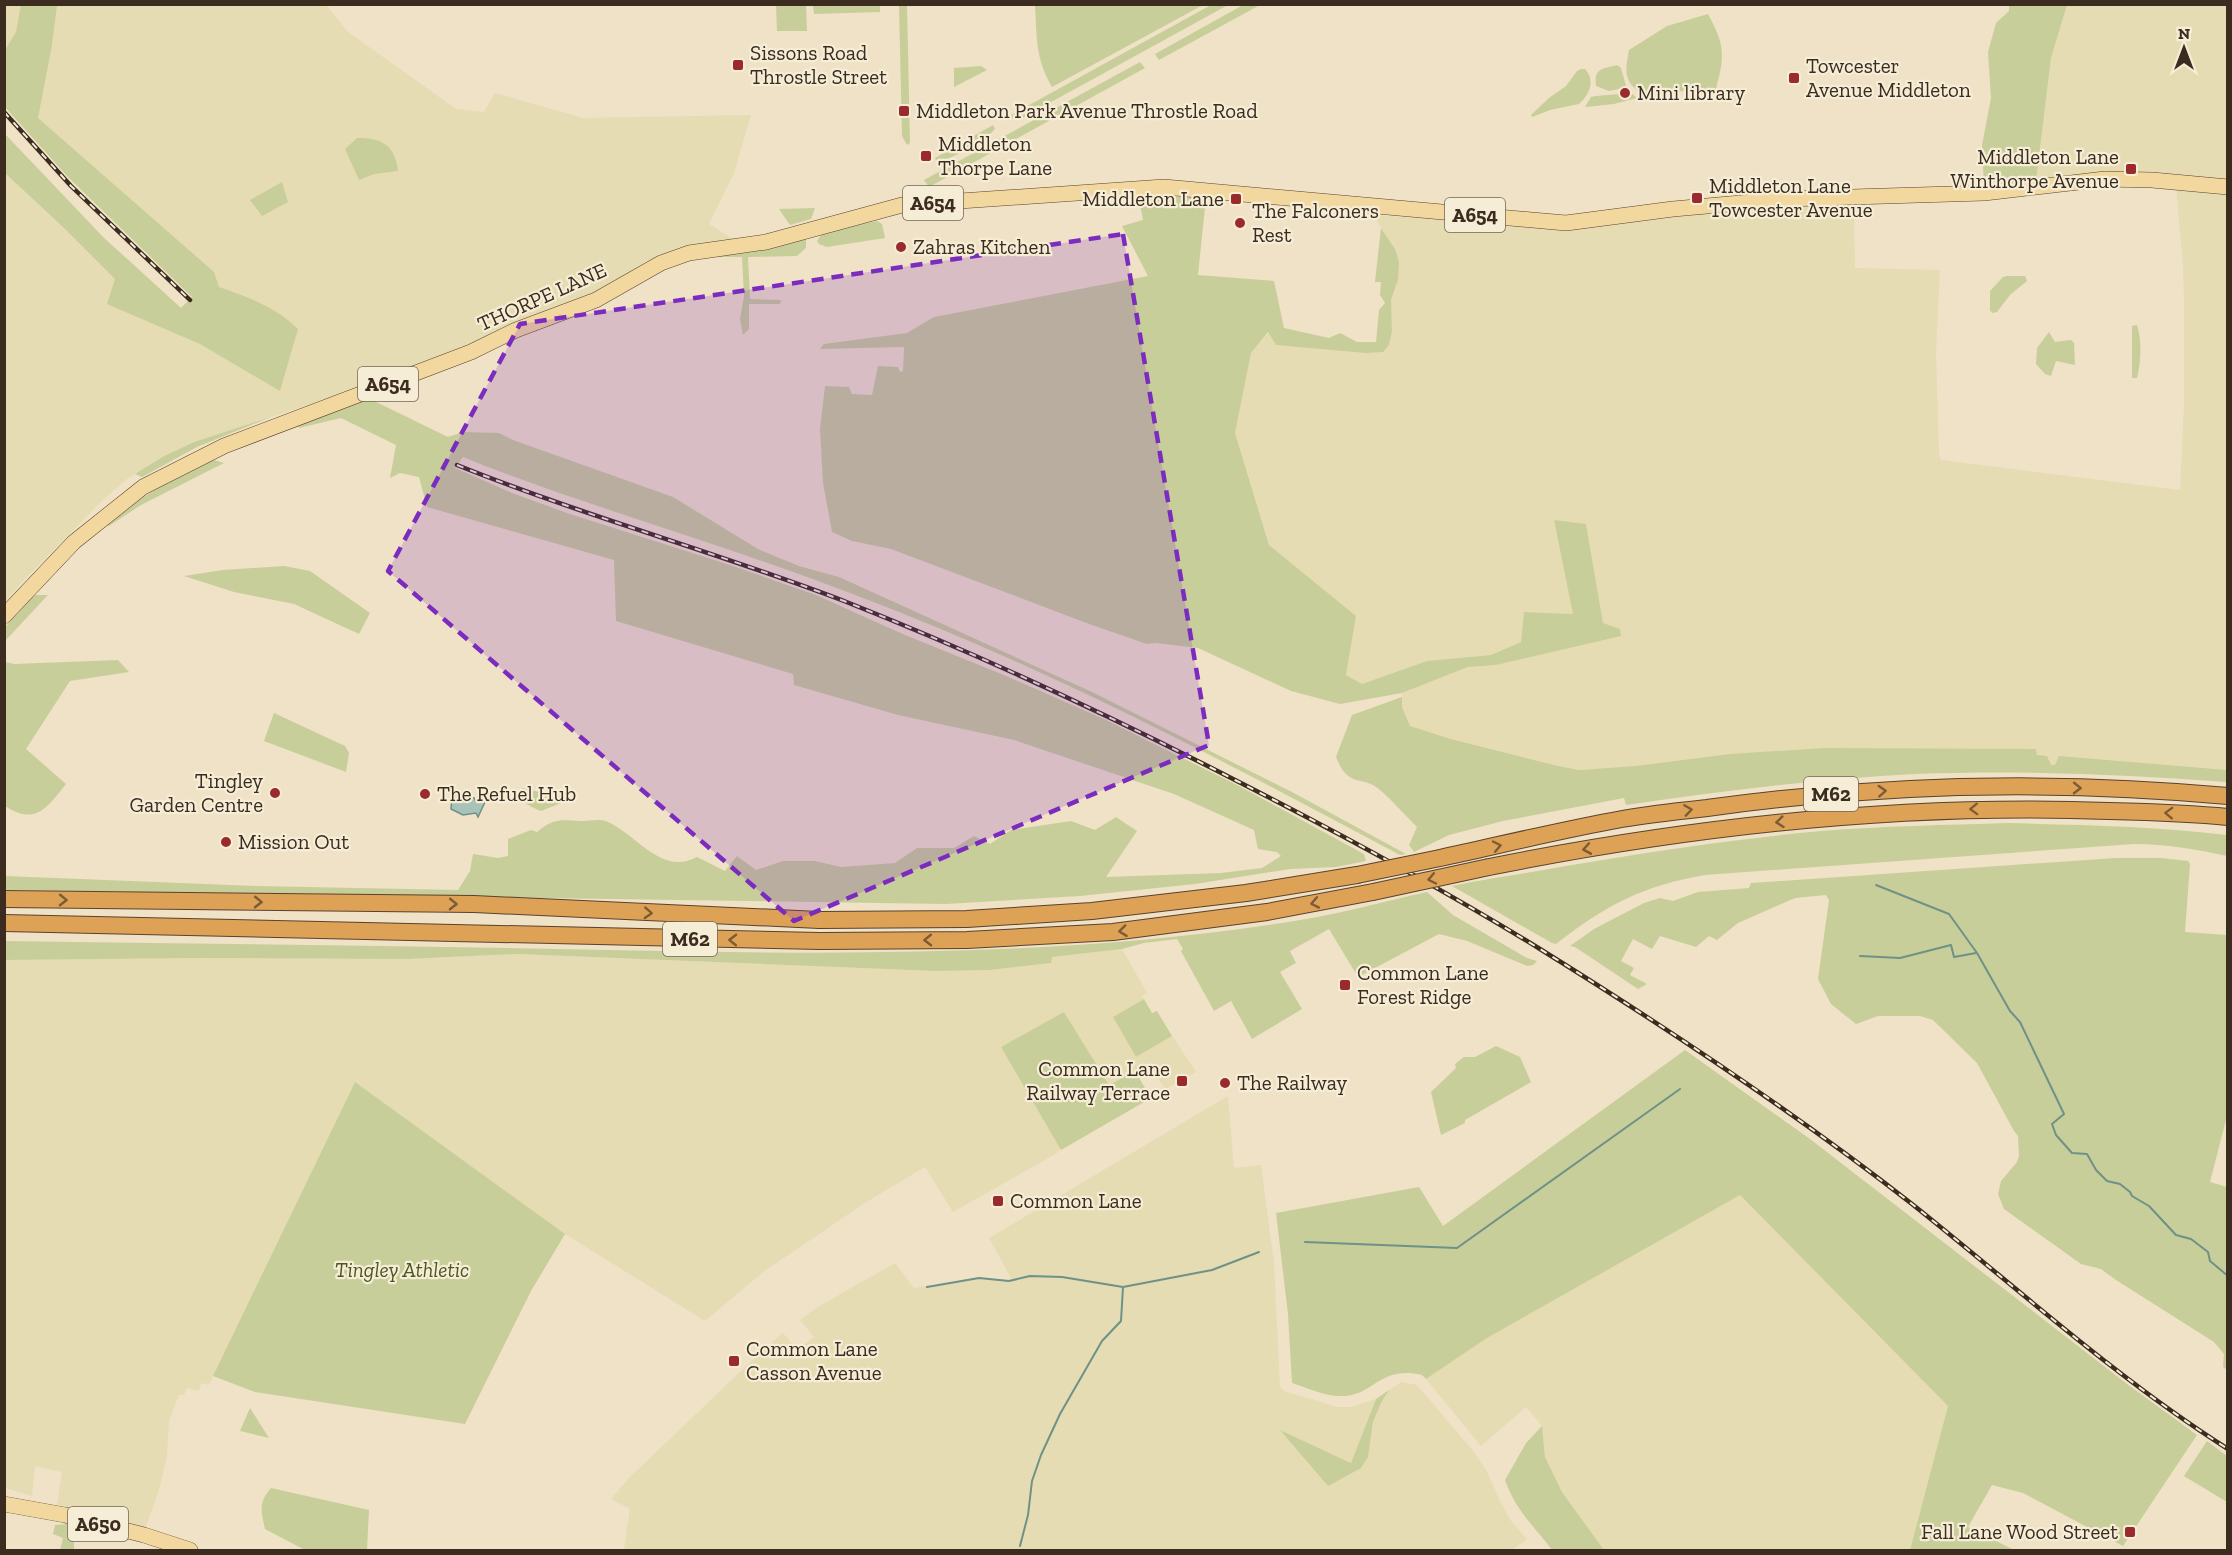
<svg xmlns="http://www.w3.org/2000/svg" width="2232" height="1555" font-family="'Zilla Slab',serif">
<rect width="100%" height="100%" fill="#efe2c6"/>
<!-- farmland -->
<path fill="#e5dcb3" d="M 5,5 L 326,5 L 348,32 L 456,109 L 484,112 L 495,93 L 583,118 L 751,115 L 734,173 L 709,224 L 736,241 L 667,253 L 645,262 L 599,292 L 466,349 L 327,399 L 194,442 L 164,456 L 127,479 L 105,498 L 24,580 L 5,602 L 5,134 L 103,237 L 181,308 L 192,297 L 68,177 L 5,107 Z
M 2067,5 L 2227,5 L 2227,181 L 2036,181 L 2051,58 Z
M 2176,187 L 2227,192 L 2227,770 L 2050,765 L 2037,755 L 2036,749 L 1580,770 L 1558,766 L 1451,739 L 1410,726 L 1402,707 L 1402,693 L 1468,667 L 1496,665 L 1620,629 L 1603,624 L 1586,524 L 1554,521 L 1574,614 L 1524,612 L 1521,642 L 1491,655 L 1427,661 L 1362,684 L 1346,675 L 1356,616 L 1269,545 L 1235,433 L 1251,353 L 1269,332 L 1276,345 L 1365,353 L 1392,331 L 1391,300 L 1398,280 L 1395,249 L 1373,215 L 1401,217 L 1402,214 L 1629,220 L 1787,206 L 1854,205 L 1855,268 L 1940,270 L 1936,352 L 1939,454 L 1941,460 L 2180,490 L 2184,406 L 2184,304 L 2183,264 Z
M 1122,949 L 1147,993 L 1142,996 L 1144,999 L 1113,1017 L 1136,1057 L 1172,1036 L 1196,1072 L 1165,1089 L 1150,1066 L 1135,1071 L 1109,1086 L 1064,1012 L 1060,1149 L 1057,1153 L 953,1212 L 925,1167 L 865,1203 L 763,1272 L 705,1321 L 565,1234 L 355,1082 L 209,1385 L 201,1383 L 199,1391 L 187,1388 L 184,1395 L 179,1395 L 169,1420 L 167,1456 L 160,1486 L 146,1527 L 57,1505 L 62,1472 L 35,1466 L 32,1496 L 5,1488 L 4,960 L 199,958 L 407,959 L 518,954 L 936,971 L 990,970 L 1051,963 L 1051,957 Z
M 1228,1096 L 1234,1168 L 1261,1165 L 1274,1264 L 1280,1386 L 1284,1391 L 1337,1407 L 1351,1407 L 1376,1399 L 1351,1463 L 1282,1431 L 1328,1486 L 1368,1457 L 1373,1422 L 1381,1403 L 1389,1390 L 1401,1382 L 1417,1385 L 1474,1452 L 1486,1470 L 1500,1501 L 1511,1521 L 1527,1539 L 1512,1550 L 624,1550 L 630,1509 L 611,1499 L 628,1479 L 763,1350 L 783,1333 L 797,1350 L 814,1337 L 800,1320 L 816,1308 L 895,1263 L 914,1288 L 972,1279 L 1012,1280 L 989,1238 Z
M 1740,1194 L 1948,1406 L 1910,1550 L 1604,1550 L 1562,1492 L 1545,1457 L 1542,1426 L 1526,1407 L 1481,1446 L 1426,1379 L 1487,1338 Z"/>
<!-- green -->
<path fill="#c8ce99" d="M 21,5 L 57,5 L 52,45 L 38,118 L 214,272 L 219,287 C 248,297 276,307 298,329 L 280,391 L 200,344 L 107,304 L 115,279 L 62,226 L 5,173 L 5,134 L 103,237 L 181,308 L 192,297 L 68,177 L 5,107 L 5,50 L 16,32 Z
M 776,5 L 806,5 L 807,31 L 777,31 Z
M 813,5 L 880,5 L 880,12 L 814,14 Z
M 899,5 L 907,5 L 910,143 L 907,145 L 902,136 Z
M 1035,5 L 1035,4 L 1203,5 L 1052,87 C 1035,57 1037,38 1035,5 Z
M 1211,5 L 1228,5 L 1022,118 L 1013,119 L 1011,115 Z
M 1243,5 L 1260,5 L 1159,60 L 1155,54 Z
M 2009,5 L 2067,5 L 2051,58 L 2036,181 L 1984,186 L 1982,145 L 1991,98 L 1988,52 L 1996,23 L 2009,11 Z
M 1708,14 C 1725,46 1725,54 1716,89 L 1708,92 L 1677,91 L 1644,95 C 1623,82 1625,72 1629,50 L 1667,26 Z
M 1140,62 L 1145,68 L 929,187 L 924,180 Z
M 1617,65 L 1621,68 L 1626,86 L 1624,88 L 1609,91 L 1596,86 C 1594,68 1602,69 1617,65 Z
M 981,66 L 987,70 L 954,87 L 954,68 Z
M 1581,69 L 1585,69 C 1596,81 1589,95 1579,104 L 1550,110 L 1532,117 L 1531,115 L 1549,98 L 1566,86 L 1577,71 Z
M 1631,93 L 1637,98 L 1614,104 L 1585,107 L 1591,97 L 1596,96 Z
M 993,125 L 995,129 L 984,140 L 948,159 L 936,160 L 935,158 Z
M 357,138 C 381,138 395,144 398,171 L 374,174 L 359,180 L 345,149 Z
M 282,182 L 288,202 L 262,216 L 250,200 Z
M 1138,195 L 1206,198 L 1198,275 L 1274,281 L 1284,328 L 1329,338 L 1340,333 L 1357,342 L 1376,342 L 1379,310 L 1385,303 L 1380,295 L 1381,282 L 1375,282 L 1381,228 L 1395,249 L 1399,262 L 1398,280 L 1391,300 L 1392,331 L 1389,345 L 1383,352 L 1365,353 L 1276,345 L 1268,332 L 1251,353 L 1235,433 L 1269,545 L 1356,616 L 1346,675 L 1362,684 L 1427,661 L 1491,655 L 1521,642 L 1524,612 L 1573,614 L 1554,520 L 1586,524 L 1603,623 L 1620,629 L 1621,636 L 1496,665 L 1468,667 L 1402,693 L 1340,704 L 1291,691 L 1198,648 L 1156,643 L 1147,644 L 1089,624 L 891,549 L 852,541 L 832,532 L 823,483 L 820,429 L 825,386 L 849,387 L 852,394 L 872,395 L 878,366 L 898,367 L 900,372 L 903,371 L 904,347 L 820,349 L 824,344 L 907,333 L 934,317 L 1148,276 L 1122,226 L 1143,220 Z
M 815,208 L 811,219 L 790,225 L 779,209 Z
M 877,221 L 882,224 L 885,238 L 827,247 L 819,244 L 817,241 L 823,232 Z
M 806,237 L 806,248 L 797,256 L 748,257 L 750,299 L 781,300 L 780,304 L 749,304 L 749,329 L 743,335 L 740,319 L 744,296 L 742,257 L 712,257 Z
M 2007,276 L 2025,276 L 2027,281 L 2010,295 L 1997,312 L 1992,313 L 1990,310 L 1990,291 L 2003,277 Z
M 2137,325 C 2142,342 2141,361 2137,378 L 2132,378 L 2132,326 Z
M 2049,332 L 2055,342 L 2071,340 L 2074,343 L 2075,365 L 2056,361 L 2051,376 L 2045,374 L 2036,364 L 2037,348 Z
M 368,398 L 448,437 L 463,432 L 499,433 L 513,440 L 673,497 L 758,549 L 799,566 L 839,577 L 1092,692 L 1292,792 L 1406,854 L 1400,855 C 1248,774 1095,693 936,627 C 858,595 779,566 700,540 C 620,513 541,489 463,457 L 455,468 L 512,493 L 570,514 L 730,565 L 816,595 L 905,635 L 1004,675 L 1104,719 L 1239,786 L 1364,854 L 1366,861 L 1336,867 L 1290,869 L 1195,884 L 1080,896 L 946,904 L 5,890 L 5,876 L 256,886 L 458,890 L 470,871 L 473,854 L 498,858 L 508,856 L 508,839 L 531,830 L 537,832 C 554,818 560,820 580,821 C 589,821 601,818 608,822 C 638,836 662,876 697,857 L 725,871 L 737,856 L 756,870 L 783,861 L 815,861 L 841,867 L 895,863 L 917,848 L 954,848 L 974,836 L 990,844 L 1011,830 L 1071,821 L 1095,830 L 1116,817 L 1137,831 L 1106,877 L 1221,873 L 1262,868 L 1281,856 L 1277,852 L 1258,849 L 1254,830 L 1174,794 L 1014,740 L 898,715 L 794,685 L 793,674 L 616,621 L 614,560 L 427,507 L 419,477 L 400,473 L 390,478 L 396,445 L 341,418 L 299,428 L 298,424 Z
M 271,417 L 197,447 L 142,477 L 135,474 L 164,456 L 194,442 Z
M 210,459 L 224,463 L 141,505 L 109,526 L 106,525 C 138,498 173,479 210,459 Z
M 284,566 L 310,571 L 370,613 L 359,634 L 294,604 L 234,592 L 184,576 L 223,570 Z
M 36,595 L 48,595 L 5,641 L 5,627 L 32,597 Z
M 118,660 L 129,672 L 70,681 L 26,749 L 66,784 C 47,808 35,826 5,806 L 5,662 L 14,664 Z
M 1402,697 L 1402,707 L 1410,726 L 1451,739 L 1558,766 L 1580,770 L 1636,766 L 1730,754 L 1824,748 L 2036,749 L 2037,755 L 2047,756 L 2051,765 L 2055,765 L 2059,756 L 2227,770 L 2227,782 C 2124,774 2019,770 1915,774 C 1818,779 1722,791 1626,805 L 1624,798 L 1503,821 L 1449,835 L 1414,852 L 1409,845 L 1417,827 C 1405,815 1393,801 1380,790 C 1362,774 1349,790 1336,757 L 1352,715 Z
M 274,713 L 345,746 L 349,753 L 346,772 L 264,741 Z
M 522,788 L 553,795 L 565,794 L 571,799 L 541,811 C 529,806 520,803 522,788 Z
M 2008,823 C 2081,825 2155,826 2227,835 L 2227,856 C 2196,849 2166,844 2134,844 L 1705,875 C 1642,886 1606,905 1556,944 L 1552,943 L 1452,886 C 1488,878 1524,874 1560,867 C 1647,852 1734,839 1821,831 C 1883,826 1946,825 2008,823 Z
M 2116,858 L 2161,858 L 2188,861 L 2190,864 L 2185,932 L 2227,935 L 2227,1116 L 2210,1182 L 2227,1187 L 2227,1370 L 2223,1367 L 2224,1354 L 2214,1342 L 2116,1280 L 2101,1269 L 2081,1264 L 2004,1209 L 1998,1194 L 2001,1181 L 2017,1162 L 2019,1156 L 2018,1136 L 2014,1131 L 1977,1063 L 1933,1020 L 1920,1016 L 1878,1016 L 1856,1024 L 1831,1004 L 1818,979 L 1829,900 L 1826,895 L 1795,898 L 1738,923 L 1717,940 L 1709,936 L 1696,947 L 1660,936 L 1652,949 L 1633,939 L 1621,961 L 1634,968 L 1630,975 L 1647,984 L 1638,989 L 1575,947 L 1570,946 L 1594,929 L 1644,903 L 1660,898 L 1673,901 L 1698,892 L 1749,888 L 1751,883 Z
M 1427,892 L 1453,915 L 1527,958 L 1537,961 L 1533,965 L 1527,966 L 1467,941 L 1439,934 L 1358,977 L 1329,929 L 1290,951 L 1296,963 L 1280,972 L 1302,1009 L 1252,1039 L 1231,1001 L 1214,1011 L 1181,951 L 1183,949 L 1177,939 L 1144,943 L 1122,949 L 1052,957 L 1051,963 L 990,970 L 936,971 L 518,954 L 407,959 L 199,958 L 4,960 L 5,941 C 189,944 373,945 557,949 C 802,954 1050,960 1294,921 C 1339,914 1382,902 1427,892 Z
M 1144,999 L 1152,1013 L 1157,1011 L 1172,1036 L 1136,1057 L 1113,1017 Z
M 1064,1012 L 1109,1085 L 1135,1071 L 1151,1098 L 1061,1150 L 1001,1047 Z
M 1496,1046 L 1520,1057 L 1531,1082 L 1465,1120 L 1465,1123 L 1441,1135 L 1431,1092 L 1456,1068 L 1455,1064 L 1464,1057 L 1475,1057 Z
M 1685,1050 L 1810,1139 L 2127,1384 L 2197,1435 L 2123,1546 L 2023,1493 L 1992,1485 L 1968,1527 L 2014,1550 L 1910,1550 L 1948,1406 L 1740,1195 L 1487,1338 L 1426,1379 L 1422,1375 C 1380,1365 1373,1396 1343,1396 C 1326,1397 1308,1388 1292,1383 L 1288,1314 L 1276,1213 L 1419,1187 L 1443,1226 Z
M 355,1082 L 565,1234 L 531,1291 L 465,1424 L 255,1392 L 213,1376 Z
M 1389,1390 L 1381,1403 L 1373,1422 L 1368,1457 L 1361,1468 L 1328,1486 L 1280,1430 L 1351,1463 L 1376,1399 Z
M 250,1408 L 269,1438 L 240,1431 Z
M 1542,1426 L 1545,1457 L 1562,1492 L 1604,1550 L 1552,1550 C 1534,1526 1516,1511 1505,1480 L 1526,1443 Z
M 2207,1441 L 2227,1456 L 2227,1502 L 2184,1476 Z
M 271,1488 L 369,1510 L 367,1550 L 305,1550 L 265,1529 C 261,1511 258,1503 271,1488 Z
M 67,1524 L 74,1529 L 74,1550 L 60,1550 L 63,1538 L 53,1534 L 55,1525 Z"/>
<!-- water -->
<path fill="#a7c3ba" stroke="#6e9188" stroke-width="1.5" d="M 457,794 L 474,798 L 476,802 L 485,802 L 478,817 L 476,813 L 463,815 L 451,809 L 452,797 Z"/>
<g fill="none" stroke-linecap="round" stroke-linejoin="round">
<!-- stream -->
<path stroke="#6e9188" stroke-width="2" d="M 1876,885 L 1949,914 L 1977,953 L 2010,1011 L 2020,1022 L 2064,1114 L 2052,1124 L 2056,1135 L 2072,1153 L 2087,1154 L 2096,1170 L 2107,1181 L 2120,1184 L 2130,1192 L 2132,1196 L 2149,1206 L 2176,1235 L 2191,1239 L 2208,1252 L 2210,1261 L 2228,1276
M 1860,956 L 1900,958 L 1951,945 L 1954,957 L 1976,953
M 1305,1242 L 1457,1248 L 1680,1089
M 927,1287 L 979,1278 L 1009,1281 L 1030,1276 L 1062,1277 L 1123,1287 L 1212,1270 L 1259,1252
M 1020,1546 L 1028,1515 L 1032,1481 L 1041,1455 L 1060,1414 L 1102,1341 L 1121,1321 L 1123,1287"/>
<!-- primary casing -->
<g stroke="#59422f" stroke-width="16">
<path id="primary" d="M 4,616 L 74,542 L 143,487 L 224,446 L 471,352 L 516,330 L 596,300 L 661,263 L 689,253 L 766,242 L 902,205 L 1164,187 L 1566,223 L 1673,209 L 1786,199 L 1984,193 L 2105,179 L 2152,180 L 2228,187
M 4,1504 L 65,1515 L 144,1535 L 190,1550"/>
</g>
<!-- highway casing -->
<g stroke="#59422f" stroke-width="18">
<path id="highway" d="M 1440,858 C 1500,845 1561,830 1622,819 C 1650,814 1679,811 1707,808 C 1879,784 2054,780 2228,796
M 1489,867 C 1694,826 1900,803 2109,811 C 2149,812 2188,813 2228,817
M 4,899 L 474,904 L 819,920 L 967,919 L 1092,911 L 1246,893 L 1357,875
M 4,923 L 820,941 L 967,940 L 1113,932 L 1267,912 L 1373,892"/>
</g>
<!-- primary -->
<use href="#primary" stroke="#f2d79e" stroke-width="15"/>
<!-- highway -->
<use href="#highway" stroke="#dea257" stroke-width="16"/>
<!-- rail casing -->
<g stroke="#3b2c1f" stroke-width="4.5">
<path id="rail" d="M 4,112 L 71,186 L 190,300
M 457,465 C 584,516 716,552 844,601 C 978,654 1107,714 1235,780 C 1339,833 1441,888 1540,949 C 1667,1028 1794,1112 1912,1204 C 2015,1286 2116,1378 2228,1449"/>
</g>
<!-- rail -->
<use href="#rail" stroke="#f6edd6" stroke-width="2" stroke-dasharray="7" stroke-linecap="butt"/>
<!-- highway-bridge casing -->
<g stroke="#59422f" stroke-width="18" stroke-linecap="butt">
<path id="highway-bridge" d="M 1357,875 L 1440,858
M 1373,892 L 1489,867"/>
</g>
<!-- highway-bridge -->
<use href="#highway-bridge" stroke="#dea257" stroke-width="16"/>
</g>
<!-- one-way arrows -->
<defs><path id="oneway-chevron" d="M-2-3.5L2.5 0L-2 3.5" fill="none" stroke-width="1.6" stroke-linecap="round" stroke-linejoin="round" transform="scale(1.5)"/></defs>
<g stroke="#7c5b35">
<use href="#oneway-chevron" transform="translate(2077 788) rotate(1)"/>
<use href="#oneway-chevron" transform="translate(1882 791) rotate(-3)"/>
<use href="#oneway-chevron" transform="translate(1974 809) rotate(178)"/>
<use href="#oneway-chevron" transform="translate(1688 810) rotate(-8)"/>
<use href="#oneway-chevron" transform="translate(2169 813) rotate(-178)"/>
<use href="#oneway-chevron" transform="translate(1780 822) rotate(174)"/>
<use href="#oneway-chevron" transform="translate(1497 846) rotate(-12)"/>
<use href="#oneway-chevron" transform="translate(1587 849) rotate(170)"/>
<use href="#oneway-chevron" transform="translate(1432 879) rotate(168)"/>
<use href="#oneway-chevron" transform="translate(63 900) rotate(1)"/>
<use href="#oneway-chevron" transform="translate(258 902) rotate(1)"/>
<use href="#oneway-chevron" transform="translate(1315 903) rotate(169)"/>
<use href="#oneway-chevron" transform="translate(453 904) rotate(1)"/>
<use href="#oneway-chevron" transform="translate(648 913) rotate(3)"/>
<use href="#oneway-chevron" transform="translate(1123 931) rotate(173)"/>
<use href="#oneway-chevron" transform="translate(733 940) rotate(-179)"/>
<use href="#oneway-chevron" transform="translate(928 940) rotate(179)"/>
</g>
<!-- marked area -->
<path fill="#7b2cbf" fill-opacity="0.2" stroke="#7b2cbf" stroke-width="4.5" stroke-dasharray="12 8" stroke-linejoin="round" d="M 1123,234 L 1209,745 L 794,921 L 388,571 L 520,324 Z"/>
<!-- markers -->
<g fill="#9b2a2c" stroke="#f6edd6" stroke-width="2">
<rect x="732" y="59" width="12" height="12" rx="3"/>
<rect x="1788" y="72" width="12" height="12" rx="3"/>
<circle cx="1625" cy="93" r="6"/>
<rect x="898" y="105" width="12" height="12" rx="3"/>
<rect x="920" y="150" width="12" height="12" rx="3"/>
<rect x="2125" y="163" width="12" height="12" rx="3"/>
<rect x="1691" y="192" width="12" height="12" rx="3"/>
<rect x="1230" y="193" width="12" height="12" rx="3"/>
<circle cx="1240" cy="223" r="6"/>
<circle cx="901" cy="247" r="6"/>
<circle cx="275" cy="793" r="6"/>
<circle cx="425" cy="794" r="6"/>
<circle cx="226" cy="842" r="6"/>
<rect x="1339" y="979" width="12" height="12" rx="3"/>
<rect x="1176" y="1075" width="12" height="12" rx="3"/>
<circle cx="1225" cy="1083" r="6"/>
<rect x="992" y="1195" width="12" height="12" rx="3"/>
<rect x="728" y="1355" width="12" height="12" rx="3"/>
<rect x="2124" y="1526" width="12" height="12" rx="3"/>
</g>
<g text-anchor="middle" stroke-width="4.5" stroke-linejoin="round" paint-order="stroke">
<!-- shield labels -->
<g fill="#f6edd6" stroke="#736656" stroke-width="1.5">
<rect x="903" y="186" width="60" height="34" rx="4.5"/>
<rect x="1445" y="198" width="60" height="34" rx="4.5"/>
<rect x="358" y="367" width="60" height="34" rx="4.5"/>
<rect x="1804" y="777" width="54" height="34" rx="4.5"/>
<rect x="663" y="922" width="54" height="34" rx="4.5"/>
<rect x="68" y="1507" width="60" height="34" rx="4.5"/>
</g>
<g font-size="20" font-weight="bold" fill="#3b2c1f">
<text x="933" y="210">A654</text>
<text x="1475" y="222">A654</text>
<text x="388" y="391">A654</text>
<text x="1831" y="801">M62</text>
<text x="690" y="946">M62</text>
<text x="98" y="1531">A650</text>
</g>
<!-- poi labels -->
<g font-size="21" fill="#3b2c1f" stroke="#f6edd6" text-anchor="start">
<text x="750" y="60">Sissons Road<tspan x="750" dy="24">Throstle Street</tspan></text>
<text x="1806" y="73">Towcester<tspan x="1806" dy="24">Avenue Middleton</tspan></text>
<text x="1637" y="100">Mini library</text>
<text x="916" y="118">Middleton Park Avenue Throstle Road</text>
<text x="938" y="151">Middleton<tspan x="938" dy="24">Thorpe Lane</tspan></text>
<text x="2119" y="164" text-anchor="end">Middleton Lane<tspan x="2119" dy="24">Winthorpe Avenue</tspan></text>
<text x="1709" y="193">Middleton Lane<tspan x="1709" dy="24">Towcester Avenue</tspan></text>
<text x="1224" y="206" text-anchor="end">Middleton Lane</text>
<text x="1252" y="218">The Falconers<tspan x="1252" dy="24">Rest</tspan></text>
<text x="913" y="254">Zahras Kitchen</text>
<text x="263" y="788" text-anchor="end">Tingley<tspan x="263" dy="24">Garden Centre</tspan></text>
<text x="437" y="801">The Refuel Hub</text>
<text x="238" y="849">Mission Out</text>
<text x="1357" y="980">Common Lane<tspan x="1357" dy="24">Forest Ridge</tspan></text>
<text x="1170" y="1076" text-anchor="end">Common Lane<tspan x="1170" dy="24">Railway Terrace</tspan></text>
<text x="1237" y="1090">The Railway</text>
<text x="1010" y="1208">Common Lane</text>
<text x="746" y="1356">Common Lane<tspan x="746" dy="24">Casson Avenue</tspan></text>
<text x="2118" y="1539" text-anchor="end">Fall Lane Wood Street</text>
</g>
<!-- street labels -->
<g font-size="21" fill="#3b2c1f" stroke="#f6edd6">
<text transform="translate(542 297) rotate(-24)" y="7">THORPE LANE</text>
</g>
<!-- park labels -->
<g font-size="21" font-style="italic" fill="#4b5725" stroke="#f6edd6">
<text x="402" y="1277">Tingley Athletic</text>
</g>
</g>
<!-- border -->
<rect width="2232" height="1555" fill="none" stroke="#3b2c1f" stroke-width="12"/>
<!-- north arrow -->
<g transform="translate(2184 48)" stroke="#f6edd6" stroke-width="4.5" paint-order="stroke">
<path d="M0-4.5L10 22L0 15L-10 22Z" fill="#3b2c1f"/>
<text y="-9" font-size="16" font-weight="bold" text-anchor="middle" fill="#3b2c1f">N</text>
</g>
</svg>
